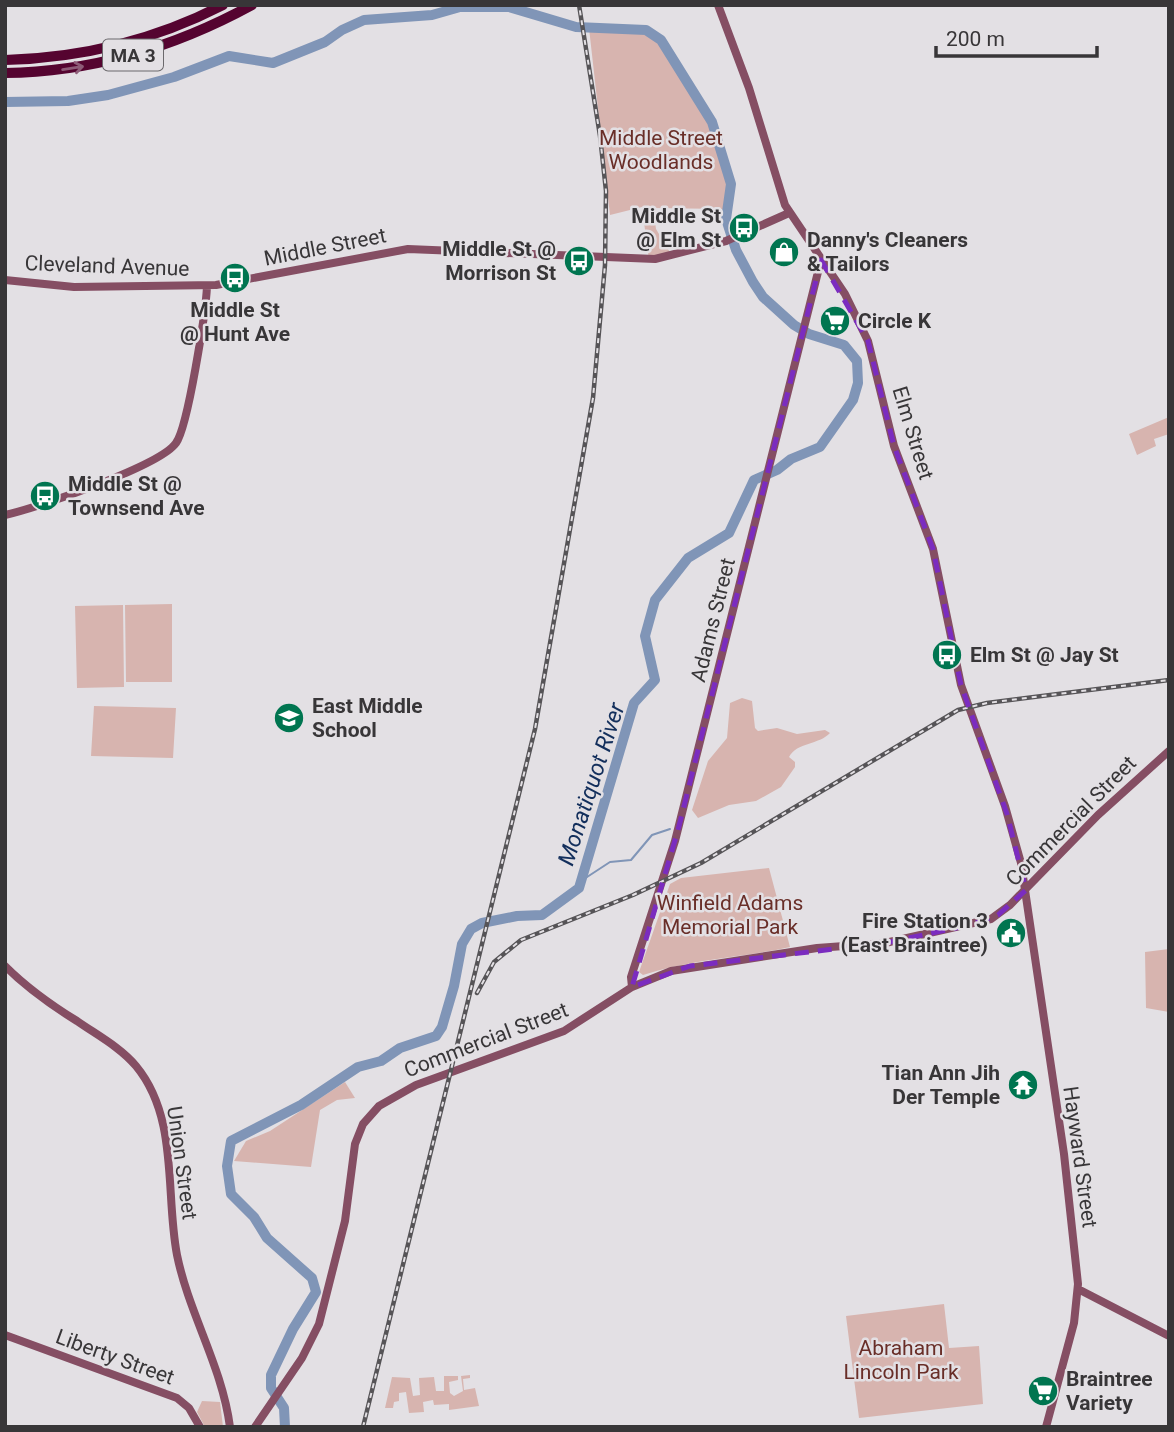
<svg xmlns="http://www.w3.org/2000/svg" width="1174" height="1432" font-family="Roboto,sans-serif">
<rect width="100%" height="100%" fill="#e3e0e4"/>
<!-- green -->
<path fill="#d7b4af" d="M 589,28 L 633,28 L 658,37 L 712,122 L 731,184 L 724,209 L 653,208 L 656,229 L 671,254 L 649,260 L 642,207 L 610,215 Z
M 1169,417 L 1169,434 L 1154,439 L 1156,446 L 1137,455 L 1129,434 Z
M 172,604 L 172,682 L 126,682 L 125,605 Z
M 123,605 L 124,687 L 77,688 L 75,606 Z
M 742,698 L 752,701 L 755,728 L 758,731 L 777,728 L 797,734 L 825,730 L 830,733 C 819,745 797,742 789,757 L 795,762 L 795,767 L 781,787 L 756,801 L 729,805 L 698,818 L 692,810 L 708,761 L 727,738 L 730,703 Z
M 94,706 L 176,708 L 173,758 L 91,756 Z
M 769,868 L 790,947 C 741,958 692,959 643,975 L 639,972 L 670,884 L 681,878 Z
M 1169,949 L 1169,1012 L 1146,1008 L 1145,952 Z
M 345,1082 L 355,1098 L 337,1100 L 320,1110 L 311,1167 L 234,1161 L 246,1141 L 270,1131 Z
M 944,1304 L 949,1348 L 979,1346 L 983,1404 L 859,1418 L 846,1316 Z
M 470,1375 L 470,1378 L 463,1379 L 464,1390 L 475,1388 L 479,1406 L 449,1410 L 449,1404 L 434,1405 L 433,1400 L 423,1402 L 424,1412 L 409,1413 L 406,1392 L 399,1393 L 399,1401 L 394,1402 L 393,1408 L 385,1408 L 392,1377 L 410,1378 L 413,1396 L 420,1395 L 419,1378 L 434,1377 L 436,1391 L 444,1391 L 444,1376 L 458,1376 L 458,1380 L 449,1382 L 450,1393 L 454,1396 L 463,1391 L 461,1376 Z
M 202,1401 L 220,1402 L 223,1427 L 205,1427 L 197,1412 Z"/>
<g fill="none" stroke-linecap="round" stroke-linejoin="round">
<!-- stream -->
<path stroke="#8095b7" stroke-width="2" d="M 584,879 L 610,862 L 631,860 L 652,835 L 670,829"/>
<!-- river -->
<path stroke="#8095b7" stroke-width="10" d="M 5,102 L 68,101 L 108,95 L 174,77 L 229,56 L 273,63 L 325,42 L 342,30 L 364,20 L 432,15 L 460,7 L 509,7 L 576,27 L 646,30 L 661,40 L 712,122 L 731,184 L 726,219 L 736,250 L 753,282 L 763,297 L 794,325 L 809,334 L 844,345 L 857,361 L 858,383 L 853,400 L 820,447 L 791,459 L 777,470 L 754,480 L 729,533 L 688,558 L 655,600 L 645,636 L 655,680 L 634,703 L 579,888 L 542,915 L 517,916 L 482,923 L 471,929 L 462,944 L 454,986 L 442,1027 L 436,1036 L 400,1048 L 381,1061 L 358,1067 L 301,1105 L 231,1141 L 227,1166 L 231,1194 L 254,1217 L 267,1238 L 312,1278 L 316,1292 L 293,1329 L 271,1375 L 271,1388 L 284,1408 L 285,1427"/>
<!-- secondary -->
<path stroke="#854e63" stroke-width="8" d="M 718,5 L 749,88 L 785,205 L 845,294 L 868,341 L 894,446 L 933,549 L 961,685 L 1005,806 L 1021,863 L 1064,1154 L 1078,1284 L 1074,1323 L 1046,1427
M 5,280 L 74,287 L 216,285 L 408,249 L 655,259 L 726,241 L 789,213
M 5,515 C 37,508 160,466 176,443 C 188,427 206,310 207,286
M 5,966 C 27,988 51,1005 77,1021 C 97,1035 120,1047 136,1066 C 179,1118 165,1193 177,1255 C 189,1314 222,1366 230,1427
M 632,987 L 631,977 L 675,841 L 821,260
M 1078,1289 L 1169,1336
M 5,1335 L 177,1398 L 189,1408 L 200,1427
M 255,1427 L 302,1358 L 319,1324 L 345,1221 L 355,1144 L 363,1124 L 379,1106 L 416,1085 L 564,1031 L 632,987 L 671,971 L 817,948 L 885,943 L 991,919 L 1010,905 L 1098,815 L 1169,751"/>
<!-- highway -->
<path stroke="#550430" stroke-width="10" d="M 5,60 C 82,58 155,40 223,5
M 5,73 C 93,72 175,47 252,5"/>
<!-- rail casing -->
<g stroke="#565457" stroke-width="4.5">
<path id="rail" d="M 477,993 L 494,962 L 521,940 L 633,895 L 701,863 L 958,710 L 987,703 L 1169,680
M 363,1427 L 535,729 L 593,398 L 605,265 L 606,191 L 600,136 L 579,5"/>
</g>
<!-- rail -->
<use href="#rail" stroke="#e3e0e4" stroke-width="2" stroke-dasharray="5" stroke-linecap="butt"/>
</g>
<!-- one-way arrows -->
<defs><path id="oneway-shaft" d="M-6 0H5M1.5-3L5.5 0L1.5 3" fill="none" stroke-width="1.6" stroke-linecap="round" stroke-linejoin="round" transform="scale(1.75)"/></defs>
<use stroke="#8e5c78" href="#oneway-shaft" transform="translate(73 68) rotate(-9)"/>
<!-- marked area -->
<path fill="none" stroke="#7b2cbf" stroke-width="5" stroke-dasharray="14 9" stroke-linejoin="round" d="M 821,260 L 868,341 L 894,446 L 933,549 L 961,685 L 1007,814 L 1026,890 L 998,915 L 970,925 L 885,943 L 690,966 L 632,987 L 678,830 Z"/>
<!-- icons -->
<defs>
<g id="bus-disc" transform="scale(1.575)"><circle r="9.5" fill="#007550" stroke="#e3e0e4"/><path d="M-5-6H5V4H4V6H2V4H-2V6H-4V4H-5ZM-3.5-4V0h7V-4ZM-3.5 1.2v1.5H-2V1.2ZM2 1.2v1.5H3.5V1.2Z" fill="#fff"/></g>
<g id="shop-disc" transform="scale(1.575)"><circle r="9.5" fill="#007550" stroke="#e3e0e4"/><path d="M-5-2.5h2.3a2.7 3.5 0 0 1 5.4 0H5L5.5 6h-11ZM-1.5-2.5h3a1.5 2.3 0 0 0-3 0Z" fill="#fff"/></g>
<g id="supermarket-disc" transform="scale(1.575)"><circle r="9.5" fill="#007550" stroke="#e3e0e4"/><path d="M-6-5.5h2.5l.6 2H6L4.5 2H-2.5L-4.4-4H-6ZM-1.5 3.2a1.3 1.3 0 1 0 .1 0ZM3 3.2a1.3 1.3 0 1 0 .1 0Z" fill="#fff"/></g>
<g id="school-disc" transform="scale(1.575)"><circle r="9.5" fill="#007550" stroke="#e3e0e4"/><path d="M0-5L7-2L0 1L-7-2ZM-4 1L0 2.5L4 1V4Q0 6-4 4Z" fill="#fff"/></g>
<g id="civic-disc" transform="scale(1.575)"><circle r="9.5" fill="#007550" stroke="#e3e0e4"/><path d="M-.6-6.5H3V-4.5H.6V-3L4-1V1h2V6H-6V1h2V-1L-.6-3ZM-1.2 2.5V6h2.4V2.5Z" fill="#fff"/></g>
<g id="temple-disc" transform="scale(1.575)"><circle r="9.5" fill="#007550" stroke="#e3e0e4"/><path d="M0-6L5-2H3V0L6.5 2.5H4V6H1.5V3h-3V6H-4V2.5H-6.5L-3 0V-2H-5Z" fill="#fff"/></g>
</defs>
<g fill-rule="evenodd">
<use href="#bus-disc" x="744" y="228"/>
<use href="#shop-disc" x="784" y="252"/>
<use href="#bus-disc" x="579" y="261"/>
<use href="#bus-disc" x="235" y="278"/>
<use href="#supermarket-disc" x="835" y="321"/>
<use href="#bus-disc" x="45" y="496"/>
<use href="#bus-disc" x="947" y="655"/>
<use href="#school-disc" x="289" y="718"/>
<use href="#civic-disc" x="1011" y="933"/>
<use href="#temple-disc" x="1023" y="1085"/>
<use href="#supermarket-disc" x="1043" y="1391"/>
</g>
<g text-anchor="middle" stroke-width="5" stroke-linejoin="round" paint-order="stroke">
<!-- shield labels -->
<rect fill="#e3e0e4" stroke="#6b696c" stroke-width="2" x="103" y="39.5" width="60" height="31" rx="5"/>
<g font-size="19" font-weight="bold" fill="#383638">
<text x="133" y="62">MA 3</text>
</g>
<!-- park labels -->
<g font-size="21" fill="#692e28" stroke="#e3e0e4">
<text x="661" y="145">Middle Street<tspan x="661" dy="24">Woodlands</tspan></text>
<text x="730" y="910">Winfield Adams<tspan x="730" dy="24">Memorial Park</tspan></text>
<text x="901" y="1355">Abraham<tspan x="901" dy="24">Lincoln Park</tspan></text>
</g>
<!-- poi labels -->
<g font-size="21" font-weight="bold" fill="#383638" stroke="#e3e0e4" text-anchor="start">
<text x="721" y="223" text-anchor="end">Middle St<tspan x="721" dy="24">@ Elm St</tspan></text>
<text x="807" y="247">Danny's Cleaners<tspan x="807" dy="24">&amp; Tailors</tspan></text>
<text x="556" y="256" text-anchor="end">Middle St @<tspan x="556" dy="24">Morrison St</tspan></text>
<text x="235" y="317" text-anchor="middle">Middle St<tspan x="235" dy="24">@ Hunt Ave</tspan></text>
<text x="858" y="328">Circle K</text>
<text x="68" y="491">Middle St @<tspan x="68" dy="24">Townsend Ave</tspan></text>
<text x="970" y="662">Elm St @ Jay St</text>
<text x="312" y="713">East Middle<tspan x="312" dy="24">School</tspan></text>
<text x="988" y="928" text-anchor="end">Fire Station 3<tspan x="988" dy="24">(East Braintree)</tspan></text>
<text x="1000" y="1080" text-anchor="end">Tian Ann Jih<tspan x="1000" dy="24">Der Temple</tspan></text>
<text x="1066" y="1386">Braintree<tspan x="1066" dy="24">Variety</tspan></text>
</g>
<!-- street labels -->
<g font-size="21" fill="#383638" stroke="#e3e0e4">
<text transform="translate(325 247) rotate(-11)" y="7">Middle Street</text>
<text transform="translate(107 266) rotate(2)" y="7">Cleveland Avenue</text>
<text transform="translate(913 433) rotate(73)" y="7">Elm Street</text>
<text transform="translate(713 620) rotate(-76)" y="7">Adams Street</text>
<text transform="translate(1071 821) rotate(-45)" y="7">Commercial Street</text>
<text transform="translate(486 1040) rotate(-21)" y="7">Commercial Street</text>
<text transform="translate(1080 1157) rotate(82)" y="7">Hayward Street</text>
<text transform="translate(182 1163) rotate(82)" y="7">Union Street</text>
<text transform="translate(115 1357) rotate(20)" y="7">Liberty Street</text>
</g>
<!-- water labels -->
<g font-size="23" font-style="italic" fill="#132f5c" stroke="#e3e0e4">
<text transform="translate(591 784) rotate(-72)" y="8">Monatiquot River</text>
</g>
</g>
<!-- border -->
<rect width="1174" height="1432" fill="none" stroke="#383638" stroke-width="14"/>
<!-- scale -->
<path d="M936 46v10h161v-10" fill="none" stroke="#383638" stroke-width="3.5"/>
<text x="946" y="46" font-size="21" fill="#383638" stroke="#e3e0e4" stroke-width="5" paint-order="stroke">200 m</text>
</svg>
